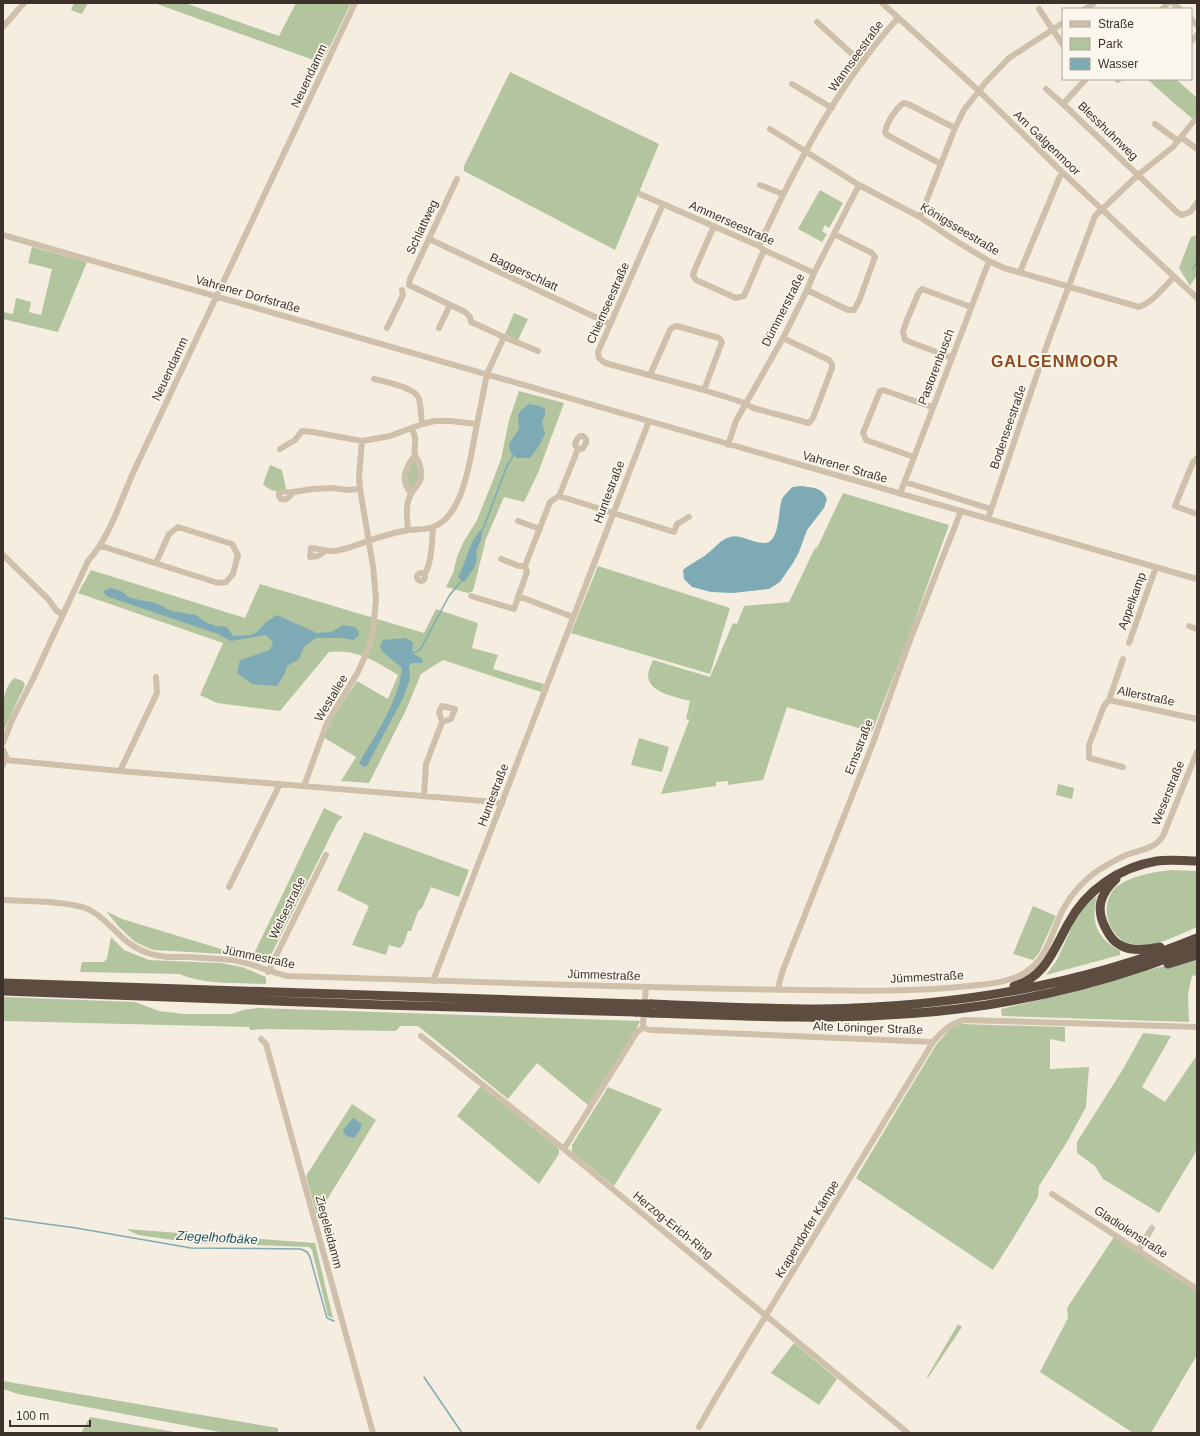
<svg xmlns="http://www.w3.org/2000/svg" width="1200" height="1436" font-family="Helvetica,sans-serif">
<rect width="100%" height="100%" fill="#f5eee0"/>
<!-- green -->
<path fill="#b3c59e" d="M 74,3 L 88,3 L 82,14 L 71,10 Z
M 154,3 L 185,3 L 279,36 L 296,3 L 351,3 L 322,63 Z
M 510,72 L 659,144 L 615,250 L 464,171 L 464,166 Z
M 1147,79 L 1176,79 L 1197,98 L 1197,113 L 1193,119 L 1176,105 Z
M 820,190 L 843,203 L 829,228 L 825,225 L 822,231 L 827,234 L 822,242 L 798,229 Z
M 1197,235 L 1197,275 L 1190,286 L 1179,268 L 1191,237 Z
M 32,247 L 87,262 L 58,332 L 3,319 L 3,312 L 13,314 L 16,298 L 31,302 L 29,312 L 41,315 L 52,269 L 28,263 Z
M 514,313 L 528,319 L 518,340 L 505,334 Z
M 519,391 L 564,403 L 538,473 L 524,502 L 504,497 L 486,539 L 473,591 L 468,593 L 446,587 L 453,573 L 457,557 L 463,543 L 477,520 L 493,480 L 501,459 L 509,420 Z
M 415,458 L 419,463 L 419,479 L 410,490 C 405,479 407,467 415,458 Z
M 270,465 L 282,470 L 286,489 C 277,492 270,492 263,484 Z
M 843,493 L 949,525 L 909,636 L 872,732 L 787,707 L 763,780 L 728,785 L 728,781 L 716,782 L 716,786 L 661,794 L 698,697 L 689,720 L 686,719 L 690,701 C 676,697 648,693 648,675 C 648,671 651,665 653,660 L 710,677 L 733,623 L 737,624 L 744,606 L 789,602 L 815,548 L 817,548 Z
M 598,566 L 730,608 L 710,674 L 571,633 Z
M 91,570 L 245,618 L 260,584 L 424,633 L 436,609 L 478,623 L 472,648 L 498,655 L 493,669 L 544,684 L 541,692 L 443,660 L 421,674 L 406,710 L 369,783 L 341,781 L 356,757 L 323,737 L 334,716 L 357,681 L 388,699 L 398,675 C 375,661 357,649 329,652 L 280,711 L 217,703 L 200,695 L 223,643 L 78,593 Z
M 14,678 L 23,681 L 25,685 L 3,732 C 3,713 0,692 14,678 Z
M 639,738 L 669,747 L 662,772 L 631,765 Z
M 1058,784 L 1074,788 L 1072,799 L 1056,795 Z
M 324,808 L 343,817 L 338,821 L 267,963 L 263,963 L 252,958 Z
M 364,832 L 469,870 L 459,897 L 431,887 L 422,908 L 418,911 L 411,931 L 408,931 L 404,943 L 400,948 L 389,945 L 386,955 L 352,945 L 369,906 L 337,890 Z
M 1172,870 L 1197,871 L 1197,927 C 1183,933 1160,945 1144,945 C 1139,945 1128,944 1123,941 C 1106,929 1100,903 1116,887 C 1118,885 1122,884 1124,882 C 1140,874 1155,872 1172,870 Z
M 1097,896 C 1090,922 1097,938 1120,951 L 1120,955 L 1046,975 L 1057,960 L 1075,920 L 1086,905 Z
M 1033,906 L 1056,916 L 1039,953 L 1033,960 L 1013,954 Z
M 106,911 L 122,919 L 241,955 L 153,950 L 135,942 L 119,927 Z
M 111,937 L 124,950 L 149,960 L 220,963 L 242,967 L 266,977 L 266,984 C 238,983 206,985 179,974 L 80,972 L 82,962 L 104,962 L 107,958 Z
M 1197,957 L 1197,975 L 1192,976 L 1188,994 L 1189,1022 L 1002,1016 L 1001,1009 L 1043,999 Z
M 3,997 L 135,1002 L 159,1011 L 184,1014 L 232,1014 L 243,1010 L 258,1008 L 640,1021 L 636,1030 L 588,1105 L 537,1063 L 508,1099 L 418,1026 L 400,1026 L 396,1031 L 266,1029 L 250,1030 L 249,1027 L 3,1021 Z
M 961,1024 L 1065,1027 L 1065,1042 L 1050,1039 L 1050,1069 L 1089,1067 L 1086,1107 L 1067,1142 L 1039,1186 L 1038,1197 L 1014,1237 L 993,1270 L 856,1178 L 936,1045 L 950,1029 Z
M 1143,1033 L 1171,1036 L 1142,1087 L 1165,1102 L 1197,1055 L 1197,1150 L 1159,1213 L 1103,1179 L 1095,1166 L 1077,1153 L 1077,1142 L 1123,1069 Z
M 481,1086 L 559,1149 L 559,1154 L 539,1184 L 457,1116 Z
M 608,1087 L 662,1109 L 614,1186 L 572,1152 L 572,1145 Z
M 352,1104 L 376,1120 L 317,1216 L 306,1176 Z
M 126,1229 L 315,1243 L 333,1318 L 328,1316 L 312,1250 L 309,1247 L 194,1243 L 138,1235 Z
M 1114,1237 L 1197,1292 L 1197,1355 L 1151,1433 L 1133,1433 L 1040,1372 L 1068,1318 L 1067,1308 Z
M 958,1324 L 962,1327 L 928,1378 L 927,1377 Z
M 794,1343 L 837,1379 L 819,1405 L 771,1373 Z
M 3,1381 L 278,1428 L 278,1433 L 225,1433 L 18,1394 L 3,1389 Z
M 90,1417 L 180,1433 L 81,1433 Z"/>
<!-- water -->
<path fill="#7daab4" d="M 529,404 L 540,406 L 545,409 L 545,415 L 542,421 L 545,434 L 539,446 L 530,458 L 517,458 L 511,453 L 509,444 L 519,429 L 518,415 L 521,410 Z
M 802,486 C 813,488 822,487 827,499 L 824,508 L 807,530 L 799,552 L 793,563 L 780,582 L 769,589 L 733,593 L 711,592 L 692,587 L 684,579 L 683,570 C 691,563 700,560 708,553 C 715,548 721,539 730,537 C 741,533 759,547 769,542 C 780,535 778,510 782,499 C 784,495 789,491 792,487 Z
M 483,528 L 481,540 L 476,551 L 477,560 L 474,568 L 464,582 L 458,577 C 467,562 469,539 483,528 Z
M 110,588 L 121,591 L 130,598 L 156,603 L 171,611 L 196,615 L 207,623 L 216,626 L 227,627 L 233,636 L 251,635 L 257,632 L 266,622 L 277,615 L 317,633 L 331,632 L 343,625 L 355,627 L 358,630 L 359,635 L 353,640 L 343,638 L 316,638 L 304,647 L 299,659 L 287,666 L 285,673 L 277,686 L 252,684 L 237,673 L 240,660 L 270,650 L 273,642 L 266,635 L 231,641 L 218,634 L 106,596 L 103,591 Z
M 405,638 L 413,642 L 412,653 L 421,658 L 423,661 L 422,663 L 412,663 L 409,666 L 410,679 L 403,698 L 367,766 L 364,767 L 359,763 C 376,733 398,704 402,668 L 383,652 L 380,646 L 383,640 Z
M 353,1118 L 362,1124 L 360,1130 L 354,1138 C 349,1137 344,1136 343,1130 Z"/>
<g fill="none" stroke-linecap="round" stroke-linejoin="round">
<!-- stream -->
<path stroke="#7daab4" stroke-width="1.5" d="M 1193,269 L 1197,261
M 483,529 L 507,466 L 513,456
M 412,653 L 420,650 L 449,596 L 462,580
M 3,1218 L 76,1228 L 191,1248 L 301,1249 L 307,1252 L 310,1257 L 327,1318 L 334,1321
M 424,1377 L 462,1433"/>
<!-- minor -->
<path stroke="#cec0aa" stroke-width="6" d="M 882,3 L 979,91 L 1063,173 L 1197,298
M 1173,3 L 1180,9
M 1039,9 L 1063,45
M 1085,9 L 1094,3
M 1162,9 L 1168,3
M 1191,19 L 1197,25
M 817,22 L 862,63
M 3,27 L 24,3
M 1191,41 L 1197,35
M 1086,79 L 1063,104 L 1178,213 L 1182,215 L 1190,212 L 1197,203
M 1117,79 L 1118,80
M 792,84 L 832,108
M 1046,89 L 1063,104
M 1155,124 L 1178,141
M 770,129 L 859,185 L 920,217 L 956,241 L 989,261 L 1004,268 L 1139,307 C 1153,302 1163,288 1174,277
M 1181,137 L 1197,149
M 941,164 L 887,135 L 885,132 C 887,122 895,110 903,103 L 908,104 L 955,128
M 760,185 L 783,194
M 640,194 L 759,246 L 764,250 L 814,273
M 663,204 L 598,352 L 599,358 L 605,363 L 704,390 L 745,403 L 753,408 L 809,423 L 813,418 L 832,368 L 832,364 L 829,360 L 783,338
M 920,217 L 955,128 L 964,110 L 985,83 L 1009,58 L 1063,23
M 714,226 L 695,269 L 693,275 L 696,280 L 736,298 L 744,296 L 764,250
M 3,235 L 1197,579
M 429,239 L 610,324
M 759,246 C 795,166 839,83 898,18
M 1020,272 L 1060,176 L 1063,173
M 807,290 L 848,310 L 854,310 L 859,301 L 875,257 L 872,253 L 834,234
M 387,328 L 403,295 L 402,290
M 439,328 L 450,305
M 504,337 L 538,351
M 952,358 L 905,340 L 903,332 L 907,320 L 919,292 L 922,289 L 971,307
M 650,375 L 670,330 L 673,327 L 677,326 L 719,338 L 722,342 L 704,390
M 374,379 C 385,382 416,387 419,399 C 421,407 421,416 422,424
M 728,445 L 736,421 L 783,338 L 807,290 L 814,273 L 859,185
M 280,449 L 295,440 L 302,431 L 313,432 L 362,441
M 914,457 L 866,440 L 863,433 L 880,391 L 883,390 L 932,407
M 1197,458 L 1193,462 L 1175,506 L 1197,514
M 905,482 L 991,509
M 293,492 C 290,496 287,501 281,499 L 279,496 L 279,493 C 284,490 287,493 293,492 L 313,489 L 332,488 L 347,490 L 360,489
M 411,493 C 399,480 406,467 415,455
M 900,494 L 989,261
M 559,496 L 674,532 L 677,524 L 689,517
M 988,519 L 1049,339 L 1095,216 L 1138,175 L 1173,147 L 1197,117
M 518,521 L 540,529
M 408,530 C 407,519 405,504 411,494 C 416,485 422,484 421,472 C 421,463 417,461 415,455 C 413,444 419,440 411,428
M 100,545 L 101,546 L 218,583 L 226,582 L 233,574 L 238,555 L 232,544 L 178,527 L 169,534 L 156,563
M 325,551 L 318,556 L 310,557 L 311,548 C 320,548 326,552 335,551 C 354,548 372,538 391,534 C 397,532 403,531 409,530 C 417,529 426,530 433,527 C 465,516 471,453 477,424
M 3,555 L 48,599 L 56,610 L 63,615
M 501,559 L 519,566 L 525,566
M417 577a4 4 0 1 1 8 0a4 4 0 1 1-8 0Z
M 424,575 C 432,564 432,541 433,527
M 471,596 L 514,609 L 527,572 L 525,566 L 550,502 L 559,496 L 578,449 L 582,449 L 586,443 L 586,439 L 583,436 L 580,436 L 577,439 L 575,445 L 578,449
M 518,596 L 573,617
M 1189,626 L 1197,629
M 1129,643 L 1156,567
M 1123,659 L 1109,700 L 1197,719
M 1109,700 L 1104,706 L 1089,745 L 1089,758 L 1123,767
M 3,743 L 12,720 L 33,679 L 88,561 C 110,537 120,502 133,473 L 355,3
M 3,750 L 6,757 L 3,765
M 6,760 L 120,771 L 495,802 L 502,804
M 120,771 L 157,693 L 156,677
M 304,786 L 327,723 L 358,672 L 370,645 L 373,630 L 376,599 L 373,566 L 360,489 L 359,477 L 362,441 L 390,436 L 422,424 L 435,421 L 450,421 L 477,424 L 487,374 L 504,337 L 471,322 L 470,317 L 465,312 L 409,285 L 410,279 L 457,179
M 424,795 L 426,764 L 442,722 L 439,712 L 442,706 L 455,709 L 451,719 L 442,722
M 229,887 L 280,784
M 3,900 C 24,901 73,901 90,910 C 113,923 121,944 148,953 C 161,958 175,957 190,957 C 204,958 218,959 232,960 C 250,962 269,972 287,976 C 459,981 631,988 804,990 C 859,991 914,992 969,986 C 987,984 1008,983 1024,973 C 1049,959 1052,928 1065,906 C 1072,894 1083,882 1093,874 C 1103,867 1115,860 1126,855 C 1140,850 1155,849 1163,836 L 1197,752
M 268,972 L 326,855
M 433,981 L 649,421
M 646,987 L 643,1024 C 644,1029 647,1030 652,1030 L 933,1042 C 942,1031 950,1024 964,1020 L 1197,1027
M 779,990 L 779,984 L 783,970 L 873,743 L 909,643 L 961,511
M 421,1036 L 564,1149 L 908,1433
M 261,1039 L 266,1044 L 373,1433
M 564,1149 L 637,1032 L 644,1027
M 1052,1194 L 1197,1289
M 1138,1251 L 1152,1228
M 699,1427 L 716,1397 L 933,1042"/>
<!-- highway -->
<path stroke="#5d4d41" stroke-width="9" d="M 1116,879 C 1100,894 1095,909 1106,929 C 1109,935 1114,942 1120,945 C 1132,952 1147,950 1160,947
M 1168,964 L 1197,955
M 3,983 L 636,1004
M 1014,986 C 1045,978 1054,949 1068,924 C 1086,890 1120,867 1157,861 C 1170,859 1184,861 1197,861
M 3,991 L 382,1005 L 636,1012
M 651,1004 C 707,1006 762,1009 818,1009 C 946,1007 1078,987 1197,938
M 651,1013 C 730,1015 809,1020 887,1015 C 974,1011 1063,994 1146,966 C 1163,960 1180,953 1197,947"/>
<!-- highway-bridge -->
<path stroke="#5d4d41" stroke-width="9" d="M 636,1004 L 651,1004
M 636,1012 L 651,1013"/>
</g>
<g text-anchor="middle" stroke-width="3.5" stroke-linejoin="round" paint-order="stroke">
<!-- street labels -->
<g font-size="12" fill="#3c322a" stroke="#fcf7ed">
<text transform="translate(856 56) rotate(-54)" y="4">Wannseestraße</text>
<text transform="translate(309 76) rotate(-65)" y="4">Neuendamm</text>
<text transform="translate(1108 131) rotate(44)" y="4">Blesshuhnweg</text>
<text transform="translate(1047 143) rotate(44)" y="4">Am Galgenmoor</text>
<text transform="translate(732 223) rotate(24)" y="4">Ammerseestraße</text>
<text transform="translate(422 227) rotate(-65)" y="4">Schlattweg</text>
<text transform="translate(960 229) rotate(31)" y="4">Königsseestraße</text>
<text transform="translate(524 272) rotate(25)" y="4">Baggerschlatt</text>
<text transform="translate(248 294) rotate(16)" y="4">Vahrener Dorfstraße</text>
<text transform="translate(608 303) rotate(-66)" y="4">Chiemseestraße</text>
<text transform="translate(783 310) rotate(-63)" y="4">Dümmerstraße</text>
<text transform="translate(936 367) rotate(-69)" y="4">Pastorenbusch</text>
<text transform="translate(170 369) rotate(-65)" y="4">Neuendamm</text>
<text transform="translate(1008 427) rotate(-71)" y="4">Bodenseestraße</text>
<text transform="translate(845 467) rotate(16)" y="4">Vahrener Straße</text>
<text transform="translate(609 492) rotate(-69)" y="4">Huntestraße</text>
<text transform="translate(1132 601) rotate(-70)" y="4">Appelkamp</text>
<text transform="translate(1146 696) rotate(12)" y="4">Allerstraße</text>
<text transform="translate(331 698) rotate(-59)" y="4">Westallee</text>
<text transform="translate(859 747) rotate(-69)" y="4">Emsstraße</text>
<text transform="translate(1168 793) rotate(-68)" y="4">Weserstraße</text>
<text transform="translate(493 795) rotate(-69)" y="4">Huntestraße</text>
<text transform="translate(287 908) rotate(-64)" y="4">Welsestraße</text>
<text transform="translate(259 957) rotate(12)" y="4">Jümmestraße</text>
<text transform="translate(604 975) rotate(2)" y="4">Jümmestraße</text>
<text transform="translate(927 977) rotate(-3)" y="4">Jümmestraße</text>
<text transform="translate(868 1028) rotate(2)" y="4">Alte Löninger Straße</text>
<text transform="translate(673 1225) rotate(39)" y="4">Herzog-Erich-Ring</text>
<text transform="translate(807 1229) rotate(-59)" y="4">Krapendorfer Kämpe</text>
<text transform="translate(329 1232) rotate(75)" y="4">Ziegeleidamm</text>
<text transform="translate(1131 1232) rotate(33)" y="4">Gladiolenstraße</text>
</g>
<!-- water labels -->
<g font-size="13" font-style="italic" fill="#1c5360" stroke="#fcf7ed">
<text transform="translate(217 1237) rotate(3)" y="5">Ziegelhofbäke</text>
</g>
<!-- district labels -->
<g font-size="16" font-weight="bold" letter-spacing="1" fill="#90481d" stroke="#fcf7ed">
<text x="1055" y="367">GALGENMOOR</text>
</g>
</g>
<!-- border -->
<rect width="1200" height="1436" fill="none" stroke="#3c322a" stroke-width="8"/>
<!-- legend -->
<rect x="1062" y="8" width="130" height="72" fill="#fcf7ed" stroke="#afa89f"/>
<rect x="1070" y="21" width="20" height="6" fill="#cec0aa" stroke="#afa89f"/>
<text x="1098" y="28" font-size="12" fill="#3c322a">Straße</text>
<rect x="1070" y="38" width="20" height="12" fill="#b3c59e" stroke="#afa89f"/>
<text x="1098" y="48" font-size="12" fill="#3c322a">Park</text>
<rect x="1070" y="58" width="20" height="12" fill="#7daab4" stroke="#afa89f"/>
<text x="1098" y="68" font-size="12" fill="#3c322a">Wasser</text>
<!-- scale -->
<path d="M10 1420v6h80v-6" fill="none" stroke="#3c322a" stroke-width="2"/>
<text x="16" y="1420" font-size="12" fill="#3c322a" stroke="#fcf7ed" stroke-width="3" paint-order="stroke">100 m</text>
</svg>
